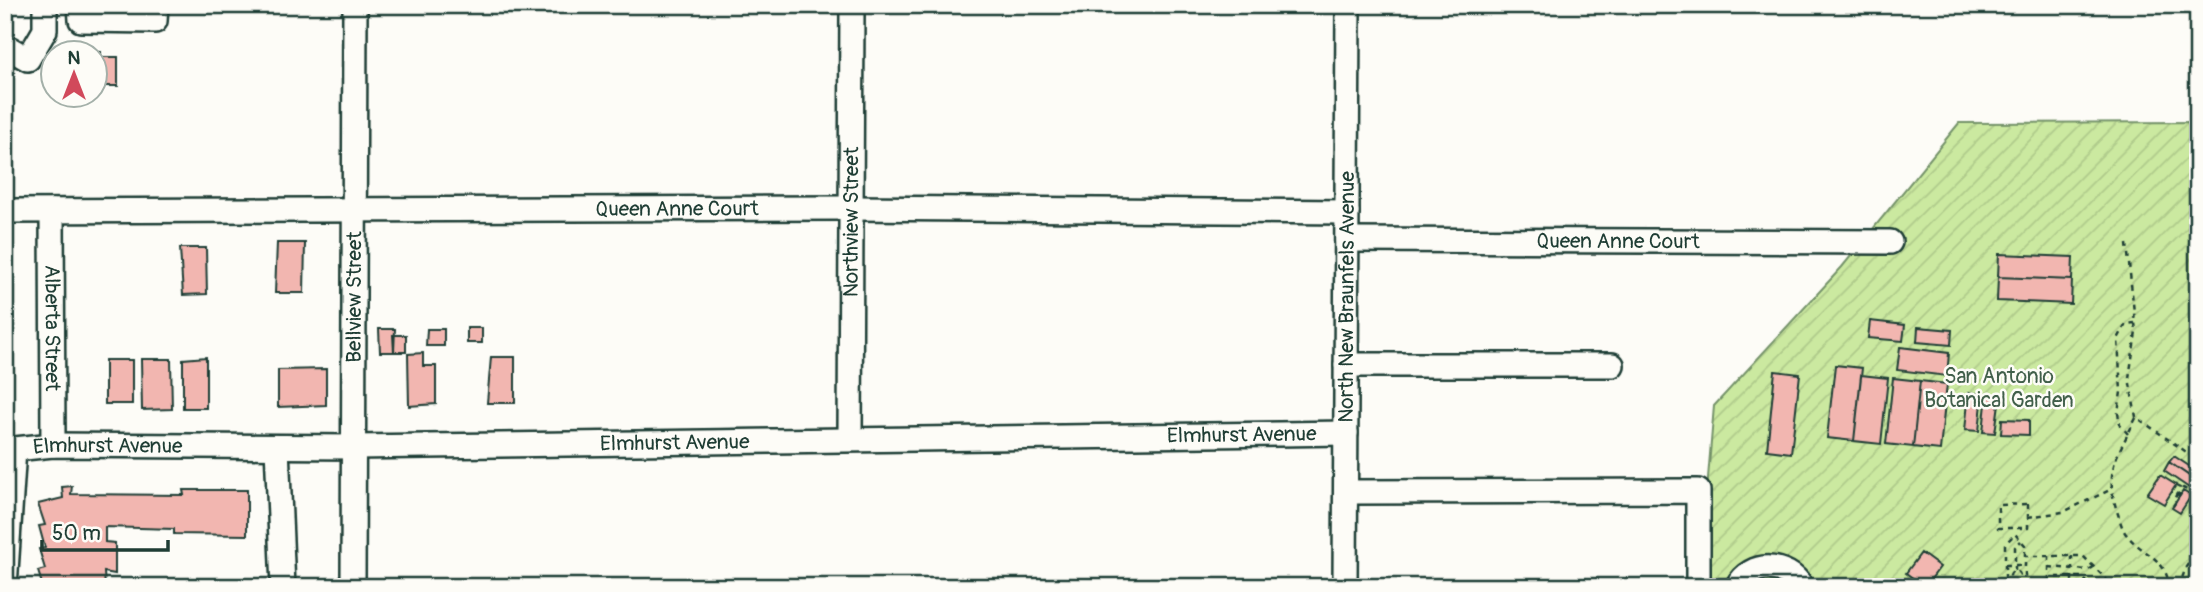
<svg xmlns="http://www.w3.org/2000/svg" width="2203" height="592" font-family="Pangolin,sans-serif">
<defs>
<pattern id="garden-furrows" width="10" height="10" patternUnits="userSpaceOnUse" patternTransform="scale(1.75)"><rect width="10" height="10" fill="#cbe9a0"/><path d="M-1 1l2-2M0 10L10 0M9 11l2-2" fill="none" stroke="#aec98a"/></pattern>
</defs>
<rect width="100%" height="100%" fill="#fdfcf7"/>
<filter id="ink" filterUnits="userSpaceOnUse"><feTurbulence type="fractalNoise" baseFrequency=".0143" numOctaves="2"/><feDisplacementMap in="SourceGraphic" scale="14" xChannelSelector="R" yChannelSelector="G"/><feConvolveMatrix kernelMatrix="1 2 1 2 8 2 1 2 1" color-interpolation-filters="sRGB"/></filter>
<g filter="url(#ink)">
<!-- garden -->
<path fill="url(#garden-furrows)" stroke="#75936a" stroke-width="2" d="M 2198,122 L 2198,587 L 1707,587 L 1708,478 L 1714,406 L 1842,267 L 1959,123 Z"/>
<!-- building -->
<path fill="#f2b6b0" stroke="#1f3d34" stroke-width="2" d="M 70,52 L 101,52 L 101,57 L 118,57 L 118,86 L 94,86 L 94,52 Z
M 277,243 L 305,243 L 304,293 L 275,293 Z
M 180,248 L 206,248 L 207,294 L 183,295 Z
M 1999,254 L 2073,257 L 2072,280 L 1998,277 Z
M 1998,277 L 2072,280 L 2071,304 L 1997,301 Z
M 1870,321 L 1905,325 L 1903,341 L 1868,338 Z
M 1918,327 L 1952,330 L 1951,345 L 1917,342 Z
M 467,328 L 482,328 L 482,343 L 467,343 Z
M 379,329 L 395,329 L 394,352 L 380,352 Z
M 427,329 L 444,329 L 444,346 L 426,346 Z
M 393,335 L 406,335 L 406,352 L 394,352 Z
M 1900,347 L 1949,353 L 1947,376 L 1897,370 Z
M 423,353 L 423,366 L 436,366 L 436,404 L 409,406 L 408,354 Z
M 206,357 L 206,408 L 183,408 L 183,359 Z
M 491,357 L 515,357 L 515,403 L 487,403 Z
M 141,359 L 171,359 L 172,409 L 142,410 Z
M 105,360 L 132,360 L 132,404 L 105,404 Z
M 1835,365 L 1862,368 L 1854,441 L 1827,438 Z
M 326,369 L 326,405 L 278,407 L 278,370 Z
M 1775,371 L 1800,374 L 1791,453 L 1767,450 Z
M 1861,375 L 1888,378 L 1881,444 L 1854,441 Z
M 1893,378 L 1920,381 L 1913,447 L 1886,444 Z
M 1920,381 L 1947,384 L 1940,450 L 1913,447 Z
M 1969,393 L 1983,394 L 1979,431 L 1965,430 Z
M 1987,394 L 2000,396 L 1995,433 L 1983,432 Z
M 2002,419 L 2029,420 L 2029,435 L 2001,434 Z
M 2174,456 L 2198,472 L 2198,482 L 2169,462 Z
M 2169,462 L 2198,482 L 2195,492 L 2164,471 Z
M 2160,475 L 2176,485 L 2164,504 L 2147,494 Z
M 72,486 L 71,494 L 184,495 L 183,490 L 247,490 L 247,535 L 174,534 L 174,529 L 105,527 L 105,542 L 115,543 L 115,574 L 104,572 L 105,587 L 109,587 L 43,587 L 38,571 L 45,569 L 39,549 L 45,548 L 39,526 L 45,525 L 38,504 L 63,498 L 62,487 Z
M 2183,491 L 2191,496 L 2180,513 L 2172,508 Z
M 1921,553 L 1940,567 L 1925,587 L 1906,573 Z"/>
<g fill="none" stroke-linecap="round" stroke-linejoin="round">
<!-- minor casing -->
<g stroke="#1f3d34" stroke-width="28">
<g id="minor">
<path d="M 80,5 L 81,20 L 155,21 L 156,5"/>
<path d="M 5,46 L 28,59 L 45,30 L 45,5"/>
<path id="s1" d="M 5,211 L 852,208 L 1347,212"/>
<path id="s2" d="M 52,211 L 53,445"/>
<path id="s3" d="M 1347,240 L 1890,242"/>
<path d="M 1346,365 L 1612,365"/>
<path id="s4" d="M 850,439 L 852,5"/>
<path d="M 277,447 L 283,587"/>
<path id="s5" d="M 5,450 L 53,445 L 354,447 L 1346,433"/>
<path d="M 1346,492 L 1698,491 L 1698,587"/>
<path d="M 5,587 L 14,449"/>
<path id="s6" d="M 353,587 L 355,5"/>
<path id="s7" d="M 1345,587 L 1348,5"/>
<path d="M 1737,587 C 1751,560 1787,563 1802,587"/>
</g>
</g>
<!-- path -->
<path stroke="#1f3d34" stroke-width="2.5" stroke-dasharray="5 5" stroke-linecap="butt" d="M 2127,244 L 2136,332 L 2129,378 L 2136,417 L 2198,460
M 2136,418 C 2117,457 2103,470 2118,514 C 2120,520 2122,529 2126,534 C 2141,554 2167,557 2169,587
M 2128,434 L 2120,425 L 2118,413 L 2121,392 L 2118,339 L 2126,324 L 2135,323
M 2195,458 L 2198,448
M 2176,486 L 2180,488 L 2174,499 L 2183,488 L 2198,495
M 2028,504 L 2028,528 L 1998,528 L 1998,505 Z
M 2173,506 L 2184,489
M 2028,517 L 2063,512 L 2110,490
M 2025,556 L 2025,545 L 2015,534 L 2005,544 L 2005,586 L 2025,586
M 2049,556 L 2049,587
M 2072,556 L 2072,580 L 2077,587
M 2005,565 L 2025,565
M 2049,567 L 2088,570 L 2094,567
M2010 576a5 5 0 1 1 10 0a5 5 0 1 1-10 0Z
M 2015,571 L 2015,547 L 2021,541
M 2025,587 L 2025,556 L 2083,556 L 2114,587
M 2056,587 L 2056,577 L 2082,577 L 2092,587
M 2179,587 L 2186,567 L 2198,549"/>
<!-- minor -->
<use href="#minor" stroke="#fdfcf7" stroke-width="23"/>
</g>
</g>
<g text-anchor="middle" stroke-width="5" stroke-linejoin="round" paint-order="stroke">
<!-- street labels -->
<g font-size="21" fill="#1f3d34" stroke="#fdfcf7">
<text dy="7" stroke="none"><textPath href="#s1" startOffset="672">Queen Anne Court</textPath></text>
<text dy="7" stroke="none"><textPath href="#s4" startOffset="217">Northview Street</textPath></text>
<text dy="7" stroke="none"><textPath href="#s3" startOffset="271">Queen Anne Court</textPath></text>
<text dy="7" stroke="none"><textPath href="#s6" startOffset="290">Bellview Street</textPath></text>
<text dy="7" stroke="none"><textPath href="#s7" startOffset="290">North New Braunfels Avenue</textPath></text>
<text dy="7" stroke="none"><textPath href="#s2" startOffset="117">Alberta Street</textPath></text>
<text dy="7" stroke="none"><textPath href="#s5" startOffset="1237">Elmhurst Avenue</textPath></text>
<text dy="7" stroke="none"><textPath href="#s5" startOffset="670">Elmhurst Avenue</textPath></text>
<text dy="7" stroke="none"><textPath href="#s5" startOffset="103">Elmhurst Avenue</textPath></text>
</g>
<!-- park labels -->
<g font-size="21" fill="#415f4a" stroke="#fdfcf7">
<text x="1999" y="383">San Antonio<tspan x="1999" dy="24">Botanical Garden</tspan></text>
</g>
</g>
<!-- margin -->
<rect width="2203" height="592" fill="none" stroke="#fdfcf7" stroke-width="28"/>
<rect x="14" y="14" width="2175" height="564" fill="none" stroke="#1f3d34" stroke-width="2.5" filter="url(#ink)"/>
<!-- north arrow -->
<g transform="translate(74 74)"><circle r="33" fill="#fdfcf7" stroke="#a4b0a9" stroke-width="2"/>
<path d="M0-5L12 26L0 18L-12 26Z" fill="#d1495b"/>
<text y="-10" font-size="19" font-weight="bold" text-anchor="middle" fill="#1f3d34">N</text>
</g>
<!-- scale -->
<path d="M42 540v10h126v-10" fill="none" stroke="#1f3d34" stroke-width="3.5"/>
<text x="52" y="540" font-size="21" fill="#1f3d34" stroke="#fdfcf7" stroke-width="5" paint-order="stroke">50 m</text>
</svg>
